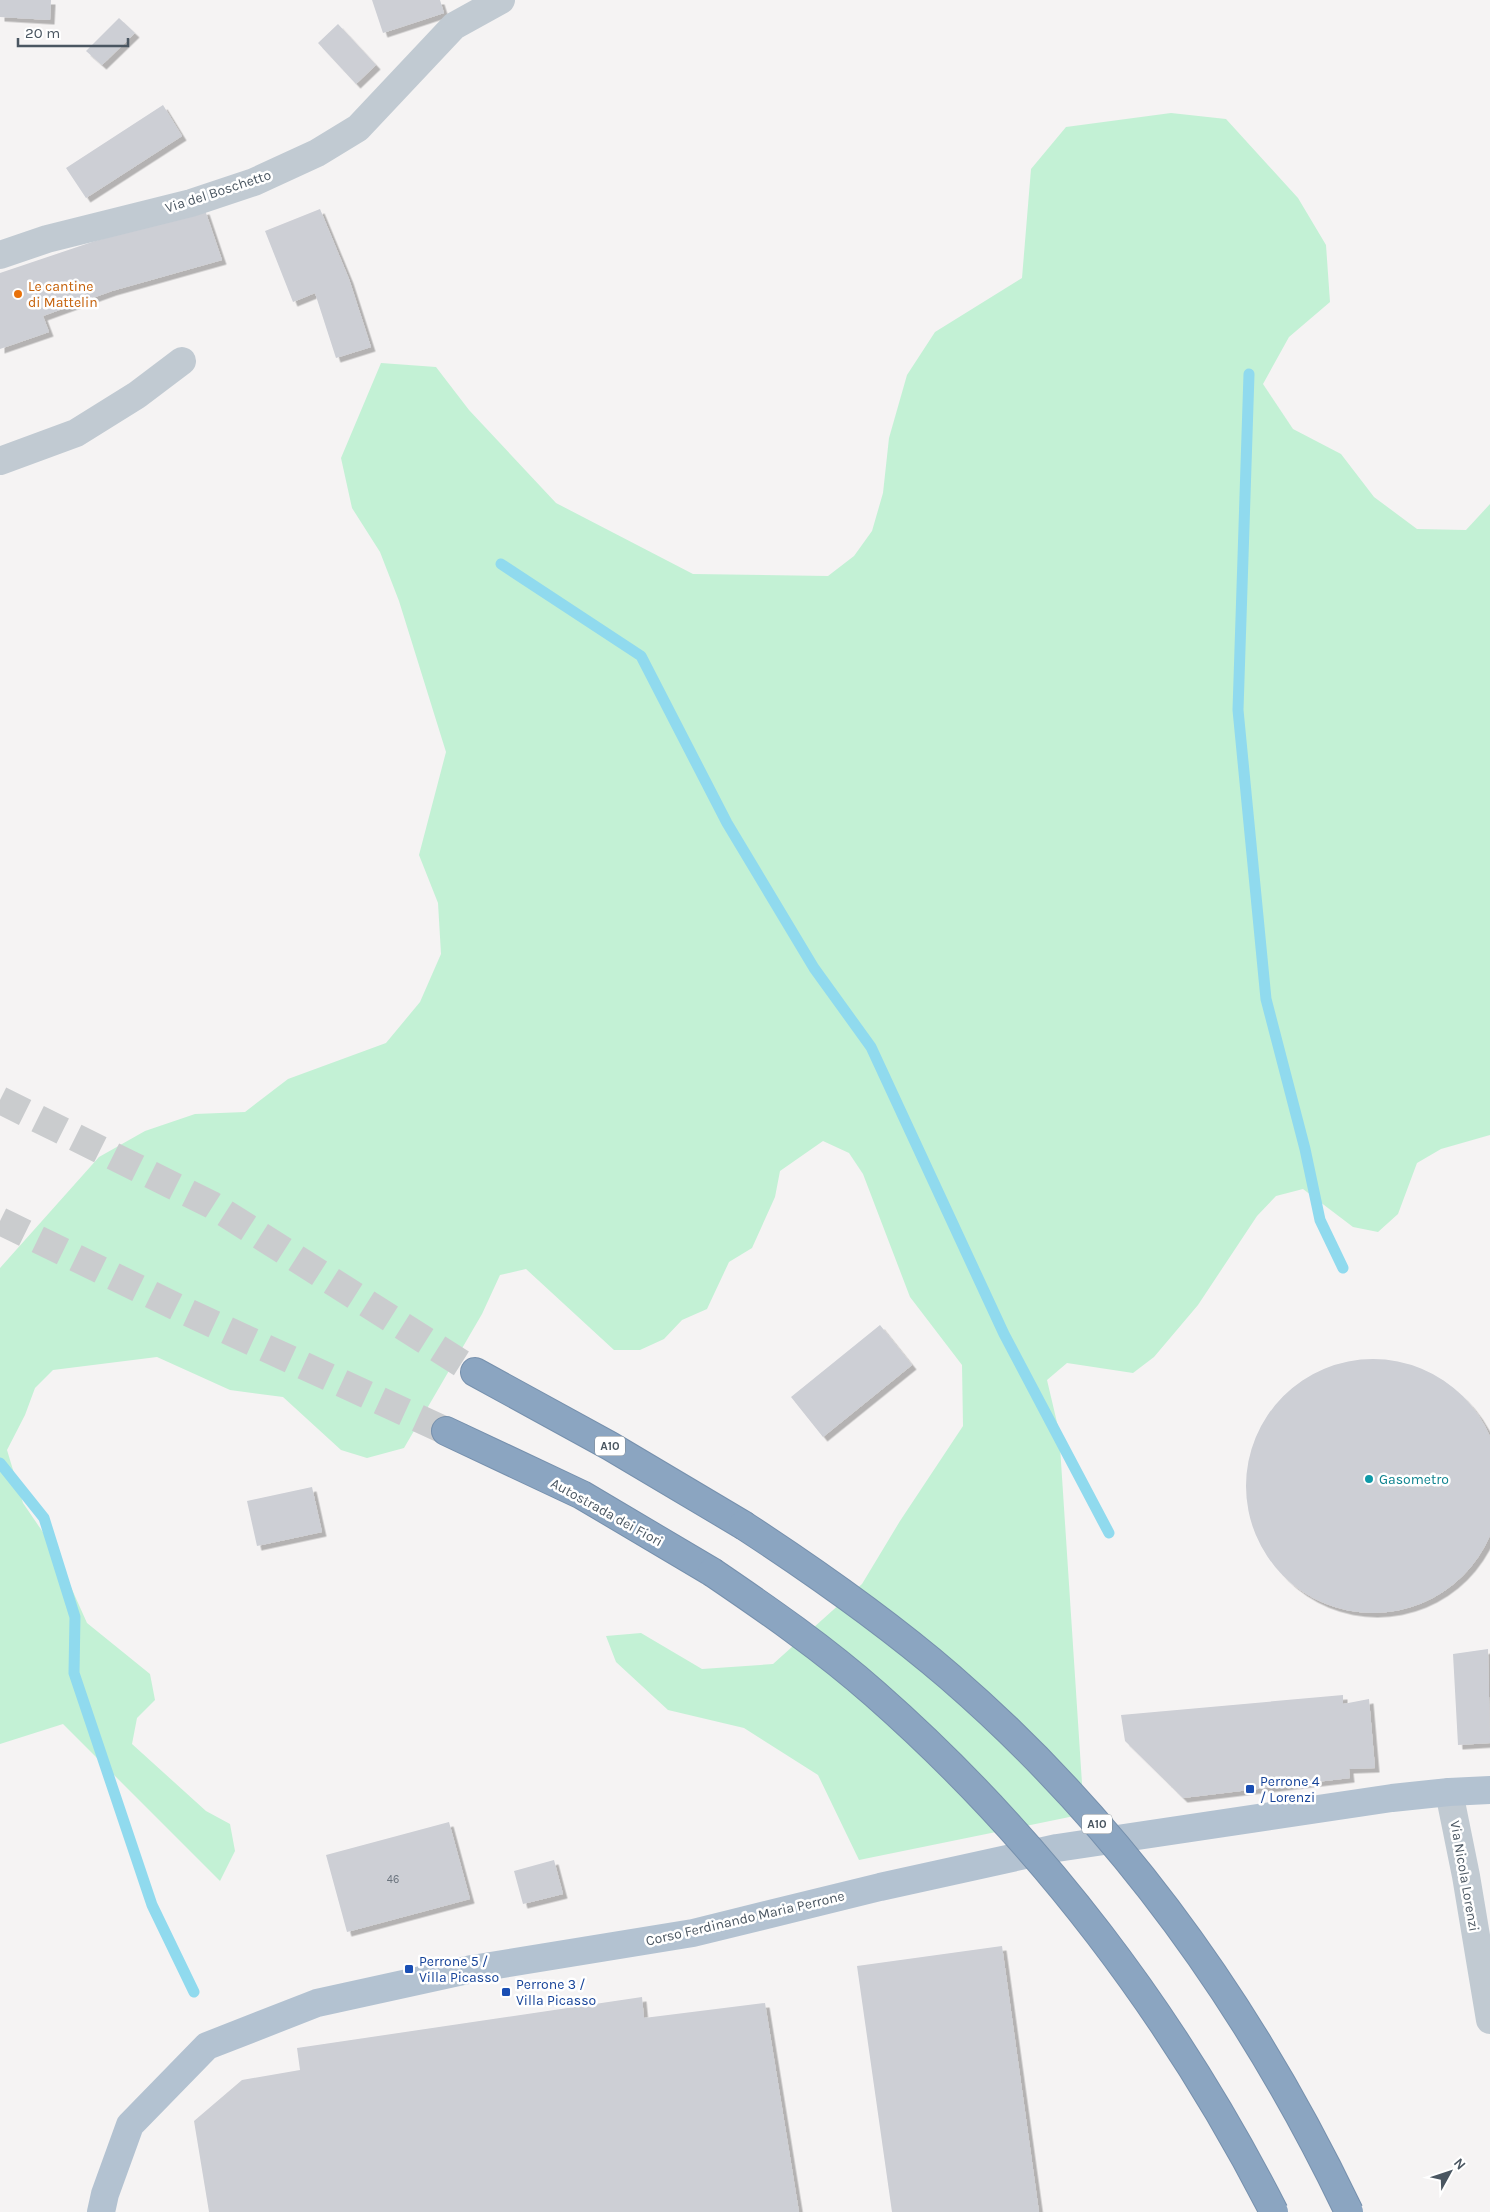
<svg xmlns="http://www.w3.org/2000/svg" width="1490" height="2212" font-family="Karla,sans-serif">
<defs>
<filter id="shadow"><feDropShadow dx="4.5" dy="4.5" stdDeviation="0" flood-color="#0004"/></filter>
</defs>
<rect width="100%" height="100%" fill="#f5f3f3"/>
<!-- green -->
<path fill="#c3f1d5" d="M 1171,113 L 1226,119 L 1298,198 L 1326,245 L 1330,302 L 1289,337 L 1263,384 L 1293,429 L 1341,454 L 1374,497 L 1417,529 L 1466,530 L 1490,504 L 1490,1135 L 1441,1149 L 1417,1163 L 1398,1214 L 1378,1232 L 1353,1227 L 1303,1189 L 1276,1196 L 1257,1216 L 1198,1305 L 1154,1357 L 1133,1373 L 1067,1363 L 1047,1380 L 1059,1431 L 1084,1814 L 859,1860 L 818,1775 L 744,1728 L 668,1710 L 616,1662 L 606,1636 L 641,1633 L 702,1669 L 773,1664 L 862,1584 L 900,1521 L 963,1426 L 962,1365 L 910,1297 L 863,1174 L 849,1153 L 823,1141 L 780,1171 L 775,1197 L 752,1248 L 729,1262 L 707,1309 L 682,1320 L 664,1339 L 640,1350 L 614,1350 L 526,1269 L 500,1275 L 482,1314 L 404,1448 L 367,1458 L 341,1450 L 283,1397 L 230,1390 L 157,1357 L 53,1370 L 35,1388 L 25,1415 L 7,1450 L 23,1503 L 53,1547 L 87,1623 L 150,1674 L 155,1700 L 137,1718 L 132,1744 L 206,1811 L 230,1824 L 235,1851 L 220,1881 L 63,1724 L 0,1744 L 0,1268 L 99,1157 L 145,1131 L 195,1114 L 245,1112 L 288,1079 L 386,1043 L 420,1002 L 441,954 L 438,903 L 419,855 L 446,752 L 399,601 L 380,552 L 352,508 L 341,458 L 381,363 L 436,367 L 469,410 L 556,503 L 693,574 L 828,576 L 854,556 L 872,531 L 883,493 L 889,438 L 907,375 L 935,332 L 1022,278 L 1031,169 L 1066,127 Z"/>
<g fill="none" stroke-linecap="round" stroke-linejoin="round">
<!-- stream -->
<path stroke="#90daee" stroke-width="11" d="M 1249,374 L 1238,710 L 1266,999 L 1305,1149 L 1320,1220 L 1343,1268
M 501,564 L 641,656 L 727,823 L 814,968 L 871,1047 L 1004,1334 L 1109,1533
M 0,1463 L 44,1518 L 75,1617 L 74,1673 L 152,1905 L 194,1992"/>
</g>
<!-- building -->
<path fill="#cdcfd5" filter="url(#shadow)" d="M 0,0 L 51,0 L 50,20 L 0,17 Z
M 372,0 L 440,0 L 444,13 L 383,33 Z
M 119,18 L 135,33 L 102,65 L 86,51 Z
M 338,24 L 376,65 L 356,84 L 318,43 Z
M 163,105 L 182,136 L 86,198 L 66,168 Z
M 320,209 L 349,279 L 371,347 L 336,358 L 315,293 L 293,302 L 265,231 Z
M 205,210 L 222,260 L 112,291 L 43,316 L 49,332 L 0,349 L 0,273 L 95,241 Z
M 880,1325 L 912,1365 L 823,1437 L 791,1397 Z
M1246 1486a127 127 0 1 1 254 0a127 127 0 1 1-254 0Z
M 312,1487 L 322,1532 L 257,1546 L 247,1501 Z
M 1488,1649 L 1490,1743 L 1458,1745 L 1453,1654 Z
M 1343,1695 L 1343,1704 L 1369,1699 L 1375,1768 L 1349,1769 L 1350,1778 L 1183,1798 L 1125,1741 L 1121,1715 Z
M 449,1822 L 470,1899 L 347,1932 L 326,1855 Z
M 554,1860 L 563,1894 L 523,1904 L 514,1871 Z
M 1002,1946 L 1039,2212 L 892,2212 L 857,1966 Z
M 642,1997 L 644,2018 L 765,2003 L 799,2212 L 209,2212 L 194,2121 L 242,2080 L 300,2070 L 297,2048 Z"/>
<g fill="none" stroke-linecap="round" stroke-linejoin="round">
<!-- highway-tunnel -->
<path stroke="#caccce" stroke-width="28" stroke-dasharray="28 14" stroke-linecap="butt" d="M 0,1100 L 212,1205 L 475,1372
M 0,1221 L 185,1311 L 446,1431"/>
<!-- highway casing -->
<g stroke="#7690ad" stroke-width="30">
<path id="highway" d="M 475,1372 L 610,1446 L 743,1525
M 446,1431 L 582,1495 L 712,1572"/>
</g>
<!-- minor -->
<path stroke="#c1cad2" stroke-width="28" d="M 0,255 L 47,239 L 191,203 L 254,182 L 317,153 L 358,128 L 454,26 L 501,0
M 0,461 L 76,433 L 137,395 L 182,361
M 1449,1792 L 1466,1876 L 1490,2020"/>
<!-- major -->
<path stroke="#b3c2d1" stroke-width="28" d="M 101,2212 L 105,2194 L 130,2125 L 207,2046 L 317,2003 L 472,1969 L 693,1933 L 880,1887 L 1057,1848 L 1392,1798 L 1449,1792 L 1490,1790"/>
<!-- highway -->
<use href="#highway" stroke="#8ba5c1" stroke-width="28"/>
<!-- highway-bridge casing -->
<g stroke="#7690ad" stroke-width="30" stroke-linecap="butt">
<path id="highway-bridge" d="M 743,1525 C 815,1572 885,1621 950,1677 C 1121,1825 1252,2009 1349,2212
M 712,1572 C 768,1610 824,1649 875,1694 C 1040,1839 1174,2016 1274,2212"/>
</g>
<!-- highway-bridge -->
<use href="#highway-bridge" stroke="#8ba5c1" stroke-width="28"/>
</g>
<!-- markers -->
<circle fill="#e8710a" stroke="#fff" stroke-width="2" cx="18" cy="294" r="5"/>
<circle fill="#0f9aa8" stroke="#fff" stroke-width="2" cx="1369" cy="1479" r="5"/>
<g fill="#1a4fb4" stroke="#fff" stroke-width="2">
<rect x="1245" y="1784" width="10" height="10" rx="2.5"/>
<rect x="404" y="1964" width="10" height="10" rx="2.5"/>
<rect x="501" y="1987" width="10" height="10" rx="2.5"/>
</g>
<g text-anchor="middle" stroke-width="5" stroke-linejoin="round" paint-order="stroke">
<!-- number labels -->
<g font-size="11" fill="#6b747e">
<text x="393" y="1883">46</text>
</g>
<!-- shield labels -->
<g fill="#fff" stroke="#808990" stroke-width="1">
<rect x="595" y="1436.5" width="30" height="19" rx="4"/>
<rect x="1082" y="1814.5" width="30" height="19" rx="4"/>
</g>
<g font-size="12" font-weight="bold" fill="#4a5661">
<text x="610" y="1450">A10</text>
<text x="1097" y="1828">A10</text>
</g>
<!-- street labels -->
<g font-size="14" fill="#4a5661" stroke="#fff">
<text transform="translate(218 191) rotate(-18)" y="5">Via del Boschetto</text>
<text transform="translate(607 1512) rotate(29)" y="5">Autostrada dei Fiori</text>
<text transform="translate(1465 1876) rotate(80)" y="5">Via Nicola Lorenzi</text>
<text transform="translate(745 1918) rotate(-13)" y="5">Corso Ferdinando Maria Perrone</text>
</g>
<!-- food labels -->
<g font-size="14" fill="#c56008" stroke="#fff" text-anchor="start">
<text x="28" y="291">Le cantine<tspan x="28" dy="16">di Mattelin</tspan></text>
</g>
<!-- culture labels -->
<g font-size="14" fill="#0d838f" stroke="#fff" text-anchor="start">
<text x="1379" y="1484">Gasometro</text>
</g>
<!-- transit labels -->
<g font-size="14" fill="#164399" stroke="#fff" text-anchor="start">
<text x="1260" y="1786">Perrone 4<tspan x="1260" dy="16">/ Lorenzi</tspan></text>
<text x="419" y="1966">Perrone 5 /<tspan x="419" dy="16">Villa Picasso</tspan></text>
<text x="516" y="1989">Perrone 3 /<tspan x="516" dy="16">Villa Picasso</tspan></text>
</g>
</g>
<!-- north arrow -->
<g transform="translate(1450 2172) rotate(50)" stroke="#ffffff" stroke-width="4" paint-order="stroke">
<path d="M0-4L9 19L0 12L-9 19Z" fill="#4a5661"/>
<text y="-8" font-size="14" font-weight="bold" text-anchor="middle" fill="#4a5661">N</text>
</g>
<!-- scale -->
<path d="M18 38v8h110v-8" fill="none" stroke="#4a5661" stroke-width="2.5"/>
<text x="25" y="38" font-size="15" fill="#4a5661" stroke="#ffffff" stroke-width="4" paint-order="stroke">20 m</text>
</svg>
